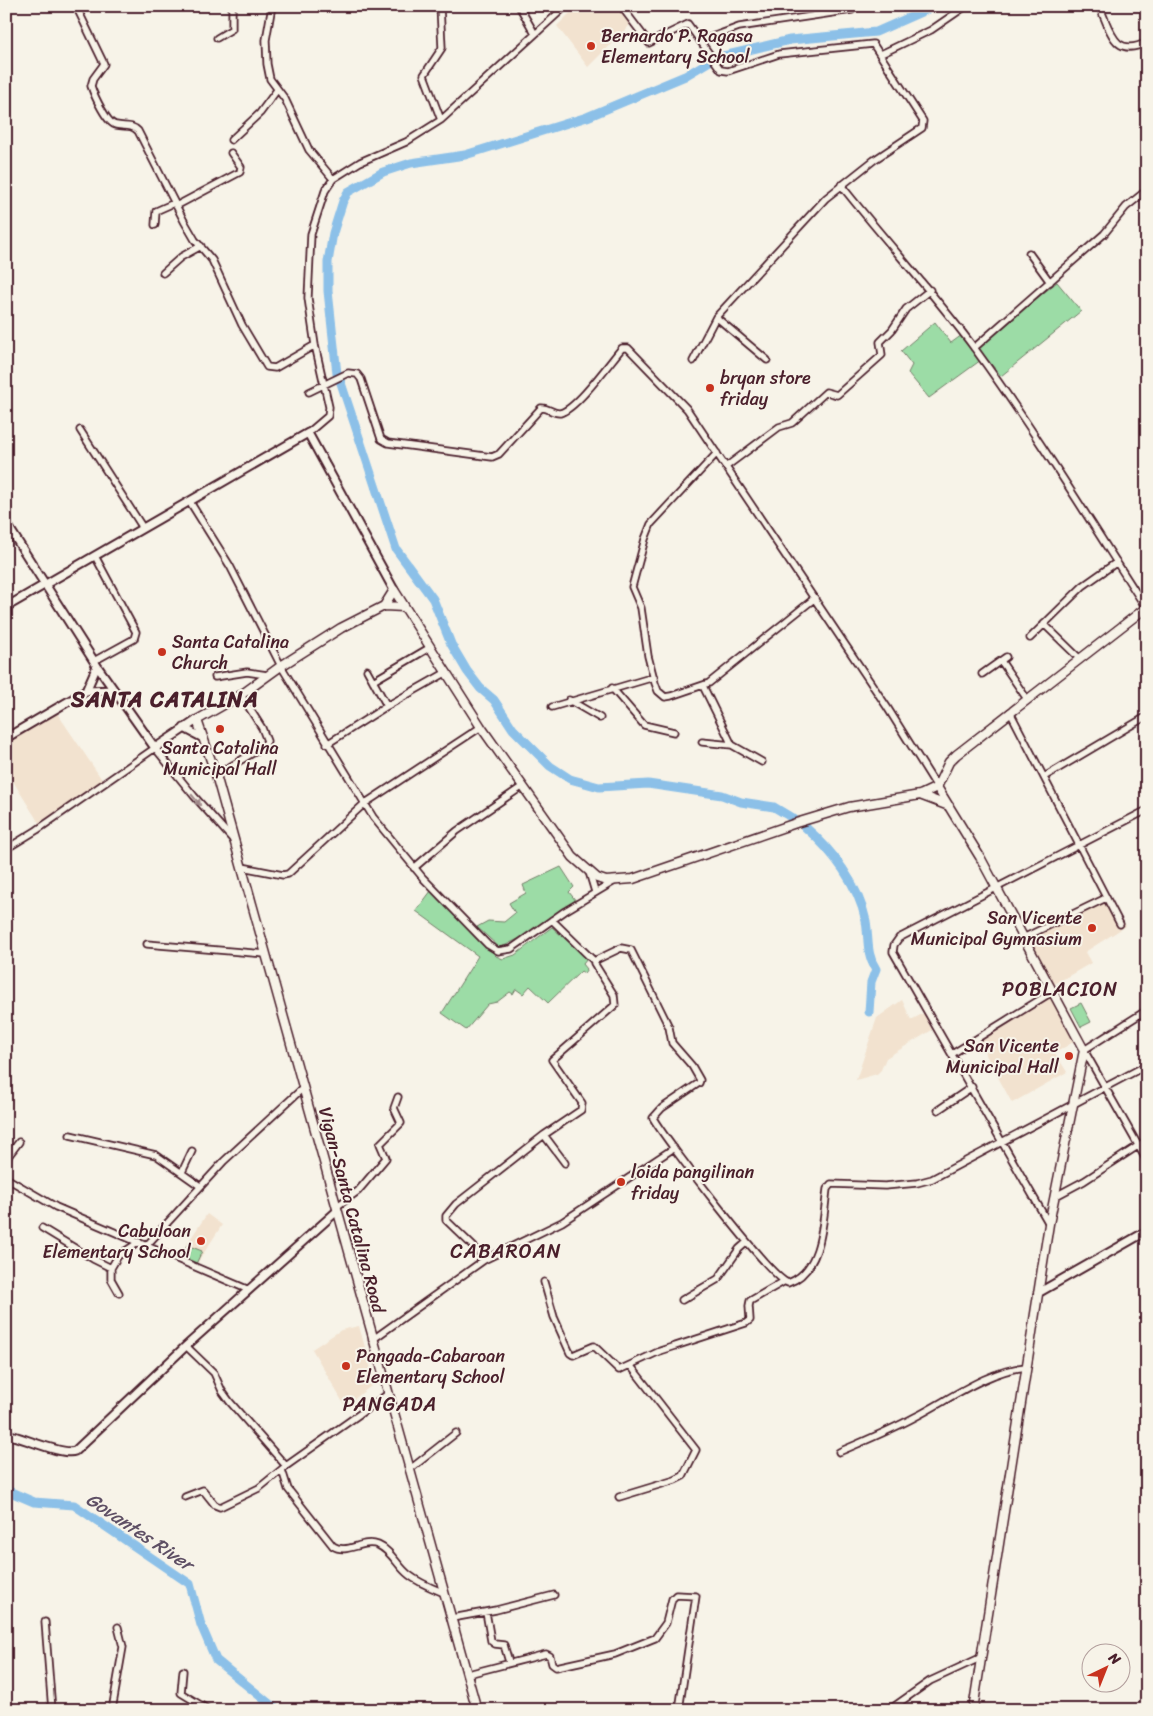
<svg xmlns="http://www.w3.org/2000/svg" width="1153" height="1716" font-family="Sriracha,sans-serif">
<rect width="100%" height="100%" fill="#f7f3e8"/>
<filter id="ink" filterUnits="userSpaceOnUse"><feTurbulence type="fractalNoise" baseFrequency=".02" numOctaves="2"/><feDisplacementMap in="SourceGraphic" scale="10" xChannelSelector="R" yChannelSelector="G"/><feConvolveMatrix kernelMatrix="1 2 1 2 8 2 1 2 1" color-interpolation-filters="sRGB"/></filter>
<g filter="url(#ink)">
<!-- built -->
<path fill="#f2e2cf" d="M 577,6 L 621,6 L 633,22 L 588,67 L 557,26 Z
M 55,710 L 103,781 L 39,823 L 6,770 L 6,738 Z
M 1107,892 L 1126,926 L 1085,952 L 1091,963 L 1053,985 L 1025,934 Z
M 1051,996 L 1075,1041 L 1055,1053 L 1067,1072 L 1012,1103 L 978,1040 Z
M 902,1000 L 911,1020 L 924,1013 L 932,1030 L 886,1058 L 881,1070 L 877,1074 L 856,1080 L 877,1018 Z
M 207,1214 L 222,1225 L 196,1265 L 179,1256 Z
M 359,1326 L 375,1383 L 345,1406 L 312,1349 L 341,1330 Z"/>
<!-- green -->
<path fill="#9cdca6" stroke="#737e68" d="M 1057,282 L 1081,311 L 1001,376 L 977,347 Z
M 935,322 L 951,343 L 962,335 L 981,360 L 929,398 L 908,373 L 912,365 L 901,351 Z
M 561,867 L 574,887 L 569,892 L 576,901 L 520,938 L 500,948 L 477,927 L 488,921 L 504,922 L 515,913 L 509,903 L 526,893 L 523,885 Z
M 431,891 L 496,956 L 503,959 L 515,955 L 552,927 L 587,959 L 583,964 L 587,969 L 584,973 L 581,971 L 548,1003 L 530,986 L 523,994 L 516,989 L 513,994 L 510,992 L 497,1002 L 488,1004 L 466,1030 L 442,1013 L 478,956 L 416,911 Z
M 1081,1003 L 1091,1022 L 1081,1027 L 1071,1008 Z
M 187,1245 L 202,1251 L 196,1264 L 182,1257 Z"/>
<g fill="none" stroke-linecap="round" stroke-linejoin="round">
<!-- river -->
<path stroke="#8cc0e8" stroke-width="9" d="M 337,374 L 328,291 L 328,262 L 333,233 L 343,201 L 348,192 L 383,172 L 411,163 L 465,155 L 587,117 L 685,76 L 715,58 L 790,40 L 876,32 L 935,6
M 340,380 L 396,549 L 433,599 L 451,644 L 467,671 L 480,688 L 494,700 L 513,729 L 550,766 L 570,779 L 599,787 L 648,784 L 722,795 L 741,802 L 774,807 L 794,819
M 804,826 C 833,851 858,884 866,921 C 869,939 866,954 876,969 L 871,982 L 869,1012
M 6,1490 L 34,1502 L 74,1505 L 190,1584 L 201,1625 L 216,1660 L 277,1710"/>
<!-- minor casing -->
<g stroke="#4a1f2b" stroke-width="9">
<path id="minor" d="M 76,6 L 104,64 L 93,79 L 91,86 C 94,95 107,124 116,125 C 125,127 131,124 138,131 L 184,221 L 195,240 L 212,260 L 242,325 L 267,367 L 275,368 L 315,345
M 272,6 L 266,40 L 267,64 L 270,79 L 285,99 L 309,150 L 333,179
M 440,6 L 442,48 L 424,75 L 441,120
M 519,6 L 535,34
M 621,6 L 649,43 L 688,24 L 721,70 L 728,71 L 779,54 L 873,44 L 923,121 L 922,128 L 874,160 L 826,198 L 716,317 L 693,361
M 1099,6 C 1111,31 1114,59 1147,42
M 217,38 L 232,29 L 232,6
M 701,41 L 739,27 L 852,10
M 881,54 L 931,30 L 966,6
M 231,140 L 260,113 L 277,90
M 841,185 C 885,241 933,292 975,349 C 1036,433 1090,521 1146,608
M 176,206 L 240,172 L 241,167 L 231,153
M 155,225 L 156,211 L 174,203
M 1029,253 L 1050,282
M 163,273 L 181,257 L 201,246
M 716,317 L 767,360
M 974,348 L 1104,234 L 1126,207 L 1147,190
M 309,392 L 348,373 L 357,374 L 361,379 L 381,439 L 388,443 L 492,457 L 499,454 L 541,408 C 548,407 553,414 560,413 C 577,409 610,362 622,348 L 628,348 L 687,409 L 887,707 L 937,787
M 80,430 L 143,528
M 308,433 L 328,416 L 329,407 L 315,345 L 308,298 L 311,234 L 325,191 L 333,179 L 360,162 L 406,142 L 441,120 L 566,6
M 717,453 L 651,524 L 645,539 L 632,587 L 641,608 L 648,656 L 655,683 L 658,691 L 665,697 L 671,696 L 709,683 L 815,598
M 727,466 L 779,427 L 792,423 L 826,392 L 837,395 L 882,355 L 880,342 L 892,330 L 906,309 L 930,290
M 190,502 L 230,566 L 281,666 L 373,817 L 423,878 L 488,945 L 498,951 L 511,949 L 565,911 L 615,881
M 1044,624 L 1080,659
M 1030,638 L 1083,586 L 1117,562
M 94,661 L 134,639 L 136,632 L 95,556
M 1001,661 L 1027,699
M 367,670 L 387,706
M 982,674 L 1006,657
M 215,677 L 247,672 L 267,675
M 373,681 L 429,648
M 703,686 L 732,745
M 612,688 L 644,725 L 674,732
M 569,700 L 600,718
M 552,707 L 654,677
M 1010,712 L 1120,924
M 702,742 L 732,745 L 762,762
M 327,744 L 387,706 L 447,672
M 216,775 L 263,747 L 267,741 L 262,728 L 241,695
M 1044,777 L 1147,716
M 6,849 L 37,830 L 155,748 L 194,796 L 234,841
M 242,867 L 283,875 L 288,874 L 364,804 L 481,727
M 414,868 L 457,831 L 523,786
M 589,872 L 595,892
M 552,920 L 595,962
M 1023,938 L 1106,898
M 147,944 L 266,954
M 1147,1010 L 1084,1050 L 1147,1161
M 952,1054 L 1052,992
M 938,1110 L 972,1087
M 70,1135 L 156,1155 L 200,1186
M 544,1135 L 565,1163
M 6,1159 L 19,1142
M 182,1172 L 192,1151
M 6,1178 L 56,1207 L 249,1290
M 1054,1197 L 1084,1181 L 1147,1140
M 336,1207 L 358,1191 L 386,1158 L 380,1144 L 401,1123 L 394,1108 L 398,1097
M 1049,1224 L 893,952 L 894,945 L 899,938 L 1147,810
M 42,1228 L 93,1259 L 111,1268 L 118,1256 L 139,1242
M 147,1245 L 224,1161 L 303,1088
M 484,1260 L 476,1249 L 446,1220 L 446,1216 L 456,1204 L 544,1135 L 581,1110 L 582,1103 L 552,1060 L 615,1005 L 614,995 L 594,963 L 596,960 L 621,948 L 631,950 L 635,958 L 669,1027 L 672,1043 L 692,1066 L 700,1080 L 699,1083 L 662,1108 L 653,1118 C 666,1141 770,1277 788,1283 C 823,1271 823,1219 827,1189 L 831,1184 L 885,1186 L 917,1183 L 932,1179 L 1147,1065
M 111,1268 L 111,1279 L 119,1293
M 544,1282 L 554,1317 L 570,1353 L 573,1355 L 594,1346 L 619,1370 L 660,1351 L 746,1323 L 750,1320 L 749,1306 L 750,1301 L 783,1282
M 682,1300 L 718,1279 L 739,1249 L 747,1242
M 372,1340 L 484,1260 L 562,1222 L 674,1148
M 186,1346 L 214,1373 L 222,1391 L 230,1402 L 286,1466
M 839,1452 C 864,1441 891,1430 915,1417 C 950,1399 987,1371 1026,1367
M 282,1470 L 288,1489 L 333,1546 C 347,1555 362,1539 378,1545 C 392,1551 397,1566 409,1575 C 419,1583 432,1588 444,1593
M 409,1470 L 456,1433
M 185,1497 L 203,1490 L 215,1505 L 220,1507 L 259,1488 L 286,1466 L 388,1394
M 619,1497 L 675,1480 L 683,1476 L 696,1450 L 630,1365
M 486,1612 L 491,1641 L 495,1644 L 504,1645 L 509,1662
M 452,1618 L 496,1610 L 554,1595
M 45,1622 L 52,1710
M 183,1671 L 181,1693 L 209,1710
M 468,1674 L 546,1654 L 550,1656 L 552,1664 L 556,1667 L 615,1654 L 655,1638 L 666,1623 L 672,1599 L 676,1595 L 696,1596 L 679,1710
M 112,1710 L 123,1647 L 118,1627
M 889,1710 L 930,1681 L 982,1657"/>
</g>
<!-- tertiary casing -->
<g stroke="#4a1f2b" stroke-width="11">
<path id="tertiary" d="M 6,523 L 97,666 L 155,748 L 197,720
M 6,607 L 308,433 L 394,590
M 86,691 L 97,666
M 184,728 L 203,738
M 6,738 L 86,691 L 114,690
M 1038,1293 L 1147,1231
M 6,1434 C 22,1437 63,1456 75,1451 L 186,1346 L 337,1211"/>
</g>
<!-- secondary casing -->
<g stroke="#4a1f2b" stroke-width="11">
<path id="secondary" d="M 384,606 L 404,607
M 937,787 L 980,857 L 1084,1050 L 1049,1224 L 973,1710
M 920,795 L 949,806
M 477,1710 L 216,775 L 197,720 L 241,695 L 281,666 L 341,628 L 384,606 L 394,590 L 481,727 L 573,857 L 597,878 L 606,881 L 633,879 L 796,823 L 849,807 L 920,795 L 937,787 L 949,762 L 956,755 L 1147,607"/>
</g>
<!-- minor -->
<use href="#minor" stroke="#f7f3e8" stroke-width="5.5"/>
<!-- tertiary -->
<use href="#tertiary" stroke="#f7f3e8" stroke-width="7"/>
<!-- secondary -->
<use href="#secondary" stroke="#f7f3e8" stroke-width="8"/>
</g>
<!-- one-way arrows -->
<defs><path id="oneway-solid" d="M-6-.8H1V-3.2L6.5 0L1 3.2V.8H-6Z" transform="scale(1.25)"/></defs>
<use fill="#a0898a" href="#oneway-solid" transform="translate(196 800) rotate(50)"/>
</g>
<!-- markers -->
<g fill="#c8321e" stroke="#f7f3e8" stroke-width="2">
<circle cx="591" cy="46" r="5"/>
<circle cx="710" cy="388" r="5"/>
<circle cx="162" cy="652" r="5"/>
<circle cx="220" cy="729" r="5"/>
<circle cx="1092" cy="928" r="5"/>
<circle cx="1069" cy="1056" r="5"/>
<circle cx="621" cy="1182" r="5"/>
<circle cx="201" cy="1241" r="5"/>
<circle cx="346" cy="1366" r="5"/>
</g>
<g text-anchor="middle" stroke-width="4" stroke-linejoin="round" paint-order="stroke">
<!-- poi labels -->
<g font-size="18" fill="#4a1f2b" stroke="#f7f3e8" text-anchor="start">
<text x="601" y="42">Bernardo P. Ragasa<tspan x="601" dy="21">Elementary School</tspan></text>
<text x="720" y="384">bryan store<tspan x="720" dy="21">friday</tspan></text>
<text x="172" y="648">Santa Catalina<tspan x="172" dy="21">Church</tspan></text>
<text x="220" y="754" text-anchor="middle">Santa Catalina<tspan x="220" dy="21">Municipal Hall</tspan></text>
<text x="1082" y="924" text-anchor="end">San Vicente<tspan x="1082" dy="21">Municipal Gymnasium</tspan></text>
<text x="1059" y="1052" text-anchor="end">San Vicente<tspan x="1059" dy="21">Municipal Hall</tspan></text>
<text x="631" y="1178">loida pangilinan<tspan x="631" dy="21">friday</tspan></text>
<text x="191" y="1237" text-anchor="end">Cabuloan<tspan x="191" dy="21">Elementary School</tspan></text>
<text x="356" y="1362">Pangada-Cabaroan<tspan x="356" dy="21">Elementary School</tspan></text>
</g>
<!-- street labels -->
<g font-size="18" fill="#4a1f2b" stroke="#f7f3e8">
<text transform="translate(352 1210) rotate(75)" y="6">Vigan-Santa Catalina Road</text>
</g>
<!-- water labels -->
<g font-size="19" font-style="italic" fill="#5e4f64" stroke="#f7f3e8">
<text transform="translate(140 1531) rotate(34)" y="7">Govantes River</text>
</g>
<!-- quarter labels -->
<g font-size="20" letter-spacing="1" fill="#4a1f2b" stroke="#f7f3e8">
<text x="1060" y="996">POBLACION</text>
<text x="506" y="1258">CABAROAN</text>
<text x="390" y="1411">PANGADA</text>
</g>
<!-- district labels -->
<g font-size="22" font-weight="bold" letter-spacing="1" fill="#4a1f2b" stroke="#f7f3e8">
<text x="165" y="707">SANTA CATALINA</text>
</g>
</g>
<!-- margin -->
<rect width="1153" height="1716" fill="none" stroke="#f7f3e8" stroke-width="25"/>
<rect x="12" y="12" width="1128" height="1691" fill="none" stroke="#4a1f2b" stroke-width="2" filter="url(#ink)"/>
<!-- north arrow -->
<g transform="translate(1106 1668) rotate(43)"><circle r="24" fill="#f7f3e8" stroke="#b29e9c"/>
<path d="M0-4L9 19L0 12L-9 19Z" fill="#c8321e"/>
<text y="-8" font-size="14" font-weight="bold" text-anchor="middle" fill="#4a1f2b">N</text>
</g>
</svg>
